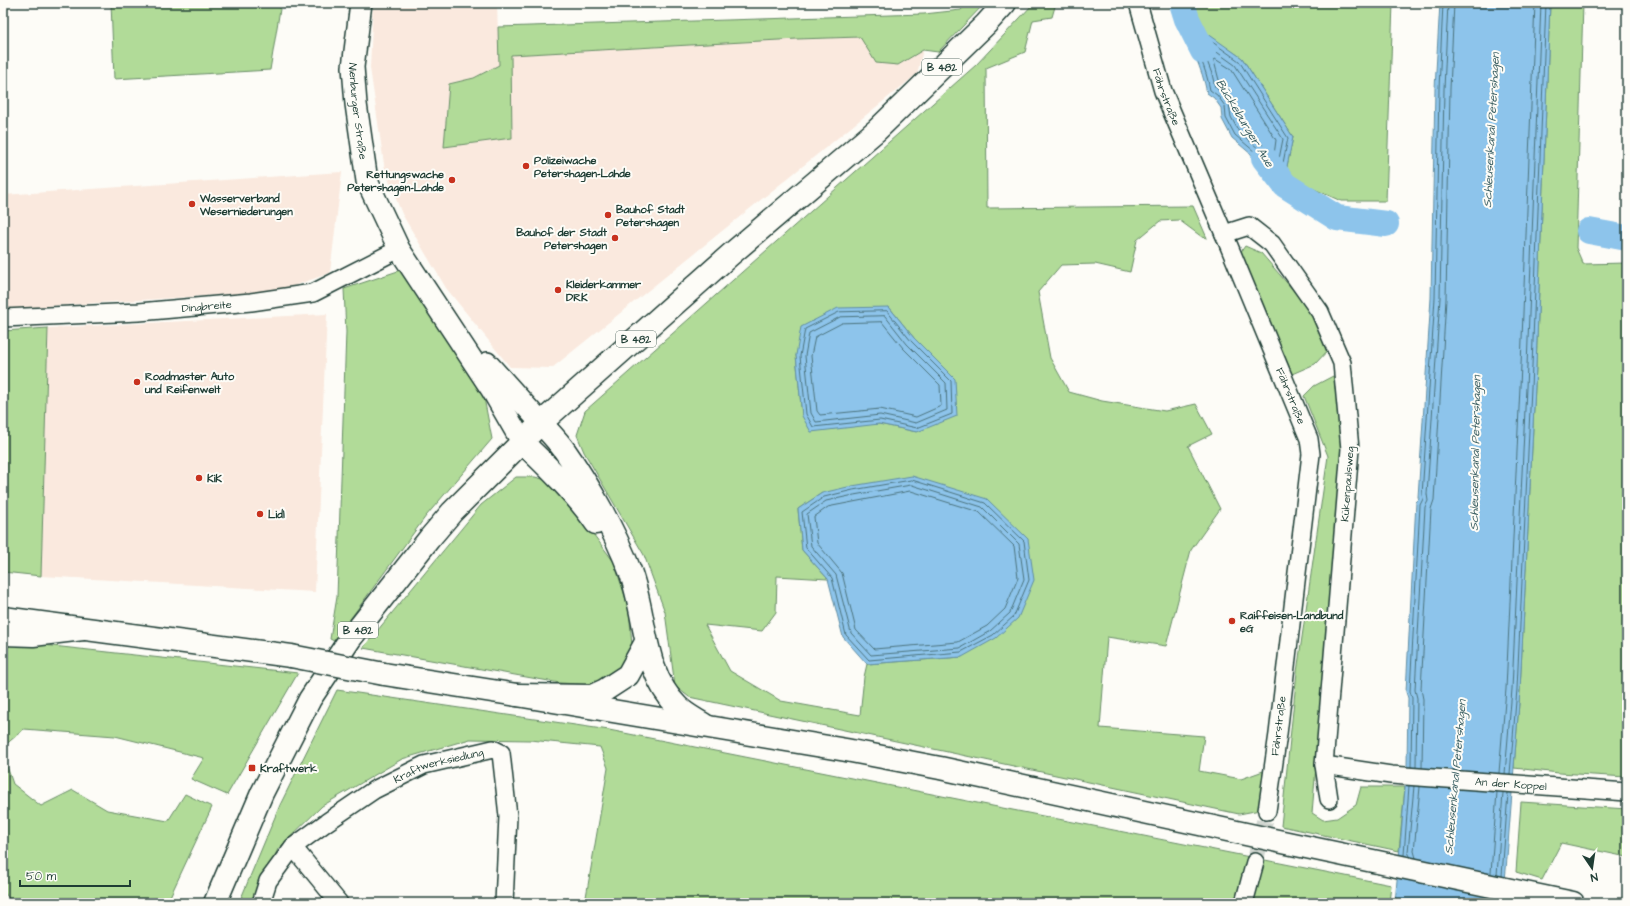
<svg xmlns="http://www.w3.org/2000/svg" width="1630" height="906" font-family="'Architects Daughter',sans-serif">
<rect width="100%" height="100%" fill="#fdfcf7"/>
<filter id="ink" filterUnits="userSpaceOnUse"><feTurbulence type="fractalNoise" baseFrequency=".025" numOctaves="2"/><feDisplacementMap in="SourceGraphic" scale="8" xChannelSelector="R" yChannelSelector="G"/><feConvolveMatrix kernelMatrix="1 2 1 2 8 2 1 2 1" color-interpolation-filters="sRGB"/></filter>
<g filter="url(#ink)">
<!-- built -->
<path fill="#fae9de" d="M 373,3 L 497,3 L 499,65 L 474,78 L 449,84 L 445,147 L 512,138 L 510,55 L 797,39 L 861,37 L 876,63 L 898,65 L 923,50 L 917,74 L 552,368 L 510,367 L 446,288 L 402,214 L 385,171 L 370,68 Z
M 342,172 L 330,273 L 279,291 L 3,309 L 3,195 Z
M 327,314 L 315,592 L 41,576 L 48,328 Z"/>
<!-- green -->
<path fill="#b1db98" stroke="#688c66" fill-rule="evenodd" d="M 111,3 L 281,3 L 270,70 L 114,79 Z
M 967,3 L 985,3 L 938,52 L 923,50 L 898,65 L 876,63 L 860,37 L 797,39 L 511,55 L 512,138 L 444,147 L 449,84 L 474,78 L 499,65 L 498,27 L 924,14 L 961,10 Z
M 1034,3 L 1056,3 L 1052,17 L 1033,20 L 1025,52 L 986,68 L 987,208 L 1193,206 L 1207,238 L 1202,237 L 1179,220 L 1160,221 L 1137,240 L 1130,272 L 1095,264 L 1061,265 L 1038,292 L 1050,358 L 1069,392 L 1102,401 L 1165,411 L 1196,404 L 1212,434 L 1188,446 L 1220,509 L 1191,550 L 1166,646 L 1107,637 L 1100,728 L 1204,736 L 1199,771 L 1241,779 L 1266,770 L 1260,810 L 1239,814 L 689,697 L 675,686 L 665,612 L 644,555 L 584,452 L 577,435 L 585,411 L 976,65 ZM 889,307 L 914,338 L 917,432 L 879,424 L 802,415 L 796,355 ZM 822,493 L 962,657 L 867,664 L 864,677 L 860,715 L 781,701 L 730,671 L 705,625 L 762,631 L 776,612 L 777,576 L 828,579 L 802,550 L 798,509 Z
M 1189,3 L 1393,3 L 1386,201 L 1341,201 L 1285,176 L 1293,137 L 1242,58 L 1200,30 Z
M 1550,3 L 1583,3 L 1576,248 L 1583,264 L 1627,263 L 1627,777 L 1559,773 L 1514,768 L 1520,690 L 1536,366 Z
M 1245,246 L 1261,253 L 1312,312 L 1331,347 L 1315,364 L 1292,374 L 1240,253 Z
M 401,270 L 484,398 L 492,439 L 426,516 L 334,641 L 330,639 L 337,597 L 346,332 L 344,289 Z
M 48,328 L 41,576 L 3,572 L 3,331 Z
M 1333,376 L 1340,404 L 1343,453 L 1312,813 L 1323,820 L 1337,818 L 1356,805 L 1361,787 L 1405,787 L 1399,851 L 1281,826 L 1297,672 L 1328,456 L 1304,396 L 1314,386 Z
M 516,477 L 535,477 L 550,481 L 564,495 L 614,562 L 629,609 L 632,646 L 619,670 L 595,685 L 560,683 L 363,648 L 481,505 Z
M 7,641 L 298,673 L 227,795 L 191,779 L 204,758 L 115,736 L 24,729 L 3,747 L 3,642 Z
M 337,690 L 609,730 L 1391,885 L 1389,903 L 585,903 L 608,768 L 600,747 L 530,740 L 470,739 L 402,759 L 322,806 L 278,849 L 253,903 L 239,903 L 280,805 Z
M 3,755 L 13,784 L 41,806 L 73,790 L 107,810 L 168,821 L 185,794 L 212,807 L 167,903 L 13,903 L 3,891 Z
M 1521,802 L 1627,809 L 1627,857 L 1561,843 L 1542,880 L 1516,872 Z"/>
<!-- water -->
<path fill="#8dc4eb" stroke="#618ea2" d="M 1440,3 L 1550,3 L 1536,366 L 1520,690 L 1506,870 L 1503,898 L 1503,903 L 1395,903 L 1407,766 L 1408,698 L 1406,692 L 1416,502 L 1419,499 L 1418,497 L 1431,298 L 1435,88 Z
M 1187,19 L 1242,58 L 1293,137 L 1285,176 L 1285,185 L 1272,180 L 1252,155 L 1232,138 L 1222,119 L 1221,108 L 1214,98 L 1207,93 C 1202,68 1191,46 1179,23 Z
M 889,307 L 914,338 L 955,379 L 957,416 L 917,432 L 879,424 L 811,432 L 802,416 L 796,355 L 801,327 L 838,308 Z
M 912,476 L 987,499 L 1028,539 L 1034,580 L 1018,618 L 996,638 L 962,657 L 867,664 L 843,637 L 828,579 L 802,550 L 798,509 L 822,493 L 852,486 Z"/>
<g fill="none" stroke-linecap="round" stroke-linejoin="round">
<!-- shore -->
<path stroke="#4b737d" stroke-width="1" d="M 1187,26 L 1190,26 L 1239,61 L 1288,138 L 1280,178 L 1275,177 L 1255,152 L 1235,135 L 1226,118 L 1225,106 L 1217,95 L 1210,90 C 1206,68 1197,49 1187,29 Z
M 1201,43 L 1204,43 L 1235,65 L 1283,139 L 1277,169 L 1274,168 L 1259,149 L 1239,132 L 1231,117 L 1229,104 L 1221,92 L 1215,87 L 1212,74 L 1201,45 Z
M 1215,59 L 1231,69 L 1276,140 L 1274,155 L 1271,155 L 1262,144 L 1243,128 L 1237,115 L 1235,102 L 1220,84 L 1214,61 Z
M 887,311 L 911,341 L 951,381 L 952,414 L 917,428 L 880,420 L 813,427 L 806,414 L 800,356 L 805,329 L 839,312 Z
M 885,316 L 907,344 L 946,383 L 947,410 L 916,423 L 880,415 L 816,422 L 811,413 L 805,356 L 809,333 L 840,317 Z
M 882,322 L 903,348 L 940,385 L 941,406 L 916,417 L 880,409 L 820,415 L 817,411 L 811,356 L 815,337 L 842,323 Z
M 912,480 L 985,503 L 1024,541 L 1029,580 L 1014,616 L 993,635 L 961,652 L 869,660 L 846,635 L 832,578 L 806,548 L 802,512 L 824,497 L 853,490 Z
M 912,485 L 982,507 L 1019,544 L 1024,579 L 1010,613 L 990,631 L 960,648 L 871,655 L 851,633 L 836,575 L 811,546 L 807,514 L 826,501 L 854,495 Z
M 911,491 L 979,512 L 1014,546 L 1018,578 L 1005,609 L 987,626 L 958,642 L 874,649 L 856,630 L 842,573 L 817,543 L 814,517 L 828,507 Z
M 1411,767 L 1412,698 L 1410,691 L 1420,505 L 1423,499 L 1422,495 L 1435,298 L 1439,89 L 1443,3
M 1416,767 L 1417,698 L 1415,690 L 1425,507 L 1428,501 L 1427,494 L 1440,298 L 1444,89 L 1448,3
M 1422,768 L 1423,699 L 1421,689 L 1431,509 L 1434,500 L 1446,299 L 1450,89 L 1454,3
M 1499,773 L 1506,689 L 1521,365 L 1535,3
M 1505,774 L 1512,689 L 1527,366 L 1541,3
M 1510,774 L 1517,689 L 1532,366 L 1546,3
M 1404,855 L 1409,786
M 1410,856 L 1408,852 L 1414,786
M 1416,858 L 1414,851 L 1420,787
M 1491,873 L 1497,792
M 1497,875 L 1503,793
M 1502,876 L 1508,793"/>
<!-- river -->
<path stroke="#8dc4eb" stroke-width="26" d="M 1182,3 L 1187,19 L 1203,51
M 1264,158 L 1285,185 L 1337,218 L 1386,224
M 1589,231 L 1627,238"/>
<!-- minor-tunnel -->
<path stroke="#d1d6d0" stroke-width="17" stroke-dasharray="17 8" stroke-linecap="butt" d="M 1255,862 L 1267,811"/>
<!-- minor casing -->
<g stroke="#1f3d34" stroke-width="20">
<g id="minor">
<path id="s1" d="M 1138,3 L 1163,91 L 1224,234 L 1309,439 L 1311,454 L 1278,734 L 1267,811"/>
<path d="M 1224,234 L 1249,226 L 1272,244 L 1320,312 L 1342,363 L 1350,449 L 1324,765 L 1329,799"/>
<path id="s2" d="M 3,318 L 139,312 L 251,302 L 313,293 L 399,249"/>
<path id="s3" d="M 1324,765 L 1391,775 L 1627,792"/>
<path d="M 261,903 L 268,881 L 293,847"/>
<path id="s4" d="M 339,903 L 293,847 L 327,822 L 374,790 L 424,765 L 493,749 L 501,753 L 508,816 L 504,903"/>
<path d="M 1244,903 L 1255,862"/>
</g>
</g>
<!-- tertiary casing -->
<g stroke="#1f3d34" stroke-width="24">
<g id="tertiary">
<path id="s5" d="M 361,3 L 353,67 L 356,104 L 367,181 L 399,249 L 492,390 L 522,442"/>
<path d="M 487,363 L 541,423"/>
</g>
</g>
<!-- secondary casing -->
<g stroke="#1f3d34" stroke-width="25">
<path id="secondary" d="M 3,618 L 291,656
M 384,674 L 517,695 L 846,750 L 940,768 L 1292,844 L 1573,903"/>
</g>
<!-- primary casing -->
<g stroke="#1f3d34" stroke-width="25">
<path id="primary" d="M 541,423 C 549,432 558,441 565,451 C 589,485 615,532 630,571 C 647,616 642,672 678,707 C 686,715 697,720 706,726
M 522,442 C 548,467 576,494 596,523
M 3,634 L 33,635 L 83,629
M 517,695 L 592,696 L 605,690 L 628,675 L 646,642
M 215,903 L 262,793 L 310,699 L 350,639 L 429,539 L 452,512 L 541,423 L 730,255 L 877,130 L 986,24 L 1005,3"/>
</g>
<!-- minor -->
<use href="#minor" stroke="#fdfcf7" stroke-width="17"/>
<!-- tertiary -->
<use href="#tertiary" stroke="#fdfcf7" stroke-width="21"/>
<!-- secondary -->
<use href="#secondary" stroke="#fdfcf7" stroke-width="22"/>
<!-- primary -->
<use href="#primary" stroke="#fdfcf7" stroke-width="22"/>
<!-- secondary-bridge casing -->
<g stroke="#1f3d34" stroke-width="25" stroke-linecap="butt">
<path id="secondary-bridge" d="M 291,656 L 384,674"/>
</g>
<!-- secondary-bridge -->
<use href="#secondary-bridge" stroke="#fdfcf7" stroke-width="22"/>
</g>
</g>
<!-- markers -->
<g fill="#c8321e" stroke="#fdfcf7" stroke-width="1.5">
<circle cx="526" cy="166" r="4"/>
<circle cx="452" cy="180" r="4"/>
<circle cx="192" cy="204" r="4"/>
<circle cx="608" cy="215" r="4"/>
<circle cx="615" cy="238" r="4"/>
<circle cx="558" cy="290" r="4"/>
<circle cx="137" cy="382" r="4"/>
<circle cx="199" cy="478" r="4"/>
<circle cx="260" cy="514" r="4"/>
<circle cx="1232" cy="621" r="4"/>
<rect x="248" y="764" width="8" height="8" rx="2"/>
</g>
<g text-anchor="middle" stroke-width="4" stroke-linejoin="round" paint-order="stroke">
<!-- shield labels -->
<g fill="#fdfcf7" stroke="#62766e" stroke-width="1">
<rect x="922" y="59" width="40" height="16" rx="3"/>
<rect x="616" y="331" width="40" height="16" rx="3"/>
<rect x="338" y="622" width="40" height="16" rx="3"/>
</g>
<g font-size="10" font-weight="bold" fill="#1f3d34">
<text x="942" y="71">B 482</text>
<text x="636" y="343">B 482</text>
<text x="358" y="634">B 482</text>
</g>
<!-- street labels -->
<g font-size="11" fill="#1f3d34" stroke="#fdfcf7">
<text dy="4" stroke="none"><textPath href="#s1" startOffset="98">Fährstraße</textPath></text>
<text dy="4" stroke="none"><textPath href="#s5" startOffset="109">Nienburger Straße</textPath></text>
<text dy="4" stroke="none"><textPath href="#s2" startOffset="204">Dingbreite</textPath></text>
<text dy="4" stroke="none"><textPath href="#s1" startOffset="422">Fährstraße</textPath></text>
<text transform="translate(1347 484) rotate(-86)" y="4">Kükenpaulsweg</text>
<text transform="translate(1278 726) rotate(-83)" y="4">Fährstraße</text>
<text dy="4" stroke="none"><textPath href="#s4" startOffset="241">Kraftwerksiedlung</textPath></text>
<text dy="4" stroke="none"><textPath href="#s3" startOffset="188">An der Koppel</textPath></text>
</g>
<!-- poi labels -->
<g font-size="11" font-weight="bold" fill="#1f3d34" stroke="#fdfcf7" text-anchor="start">
<text x="534" y="164">Polizeiwache<tspan x="534" dy="13">Petershagen-Lahde</tspan></text>
<text x="444" y="178" text-anchor="end">Rettungswache<tspan x="444" dy="13">Petershagen-Lahde</tspan></text>
<text x="200" y="202">Wasserverband<tspan x="200" dy="13">Weserniederungen</tspan></text>
<text x="616" y="213">Bauhof Stadt<tspan x="616" dy="13">Petershagen</tspan></text>
<text x="607" y="236" text-anchor="end">Bauhof der Stadt<tspan x="607" dy="13">Petershagen</tspan></text>
<text x="566" y="288">Kleiderkammer<tspan x="566" dy="13">DRK</tspan></text>
<text x="145" y="380">Roadmaster Auto<tspan x="145" dy="13">und Reifenwelt</tspan></text>
<text x="207" y="482">KiK</text>
<text x="268" y="518">Lidl</text>
<text x="1240" y="619">Raiffeisen-Landbund<tspan x="1240" dy="13">eG</tspan></text>
<text x="260" y="772">Kraftwerk</text>
</g>
<!-- water labels -->
<g font-size="12" font-style="italic" fill="#3a5f62" stroke="#fdfcf7">
<text transform="translate(1245 123) rotate(59)" y="4">Bückeburger Aue</text>
<text transform="translate(1491 130) rotate(-87)" y="4">Schleusenkanal Petershagen</text>
<text transform="translate(1475 453) rotate(-89)" y="4">Schleusenkanal Petershagen</text>
<text transform="translate(1455 777) rotate(-85)" y="4">Schleusenkanal Petershagen</text>
</g>
</g>
<!-- margin -->
<rect width="1630" height="906" fill="none" stroke="#fdfcf7" stroke-width="16"/>
<rect x="8" y="8" width="1614" height="890" fill="none" stroke="#1f3d34" stroke-width="1.5" filter="url(#ink)"/>
<!-- north arrow -->
<g transform="translate(1592 868) rotate(167)" stroke="#fdfcf7" stroke-width="3" paint-order="stroke">
<path d="M0-3L7 15L0 10L-7 15Z" fill="#1f3d34"/>
<text y="-6" font-size="11" font-weight="bold" text-anchor="middle" fill="#1f3d34">N</text>
</g>
<!-- scale -->
<path d="M20 880v6h110v-6" fill="none" stroke="#1f3d34" stroke-width="2"/>
<text x="26" y="880" font-size="12" fill="#1f3d34" stroke="#fdfcf7" stroke-width="3" paint-order="stroke">50 m</text>
</svg>
